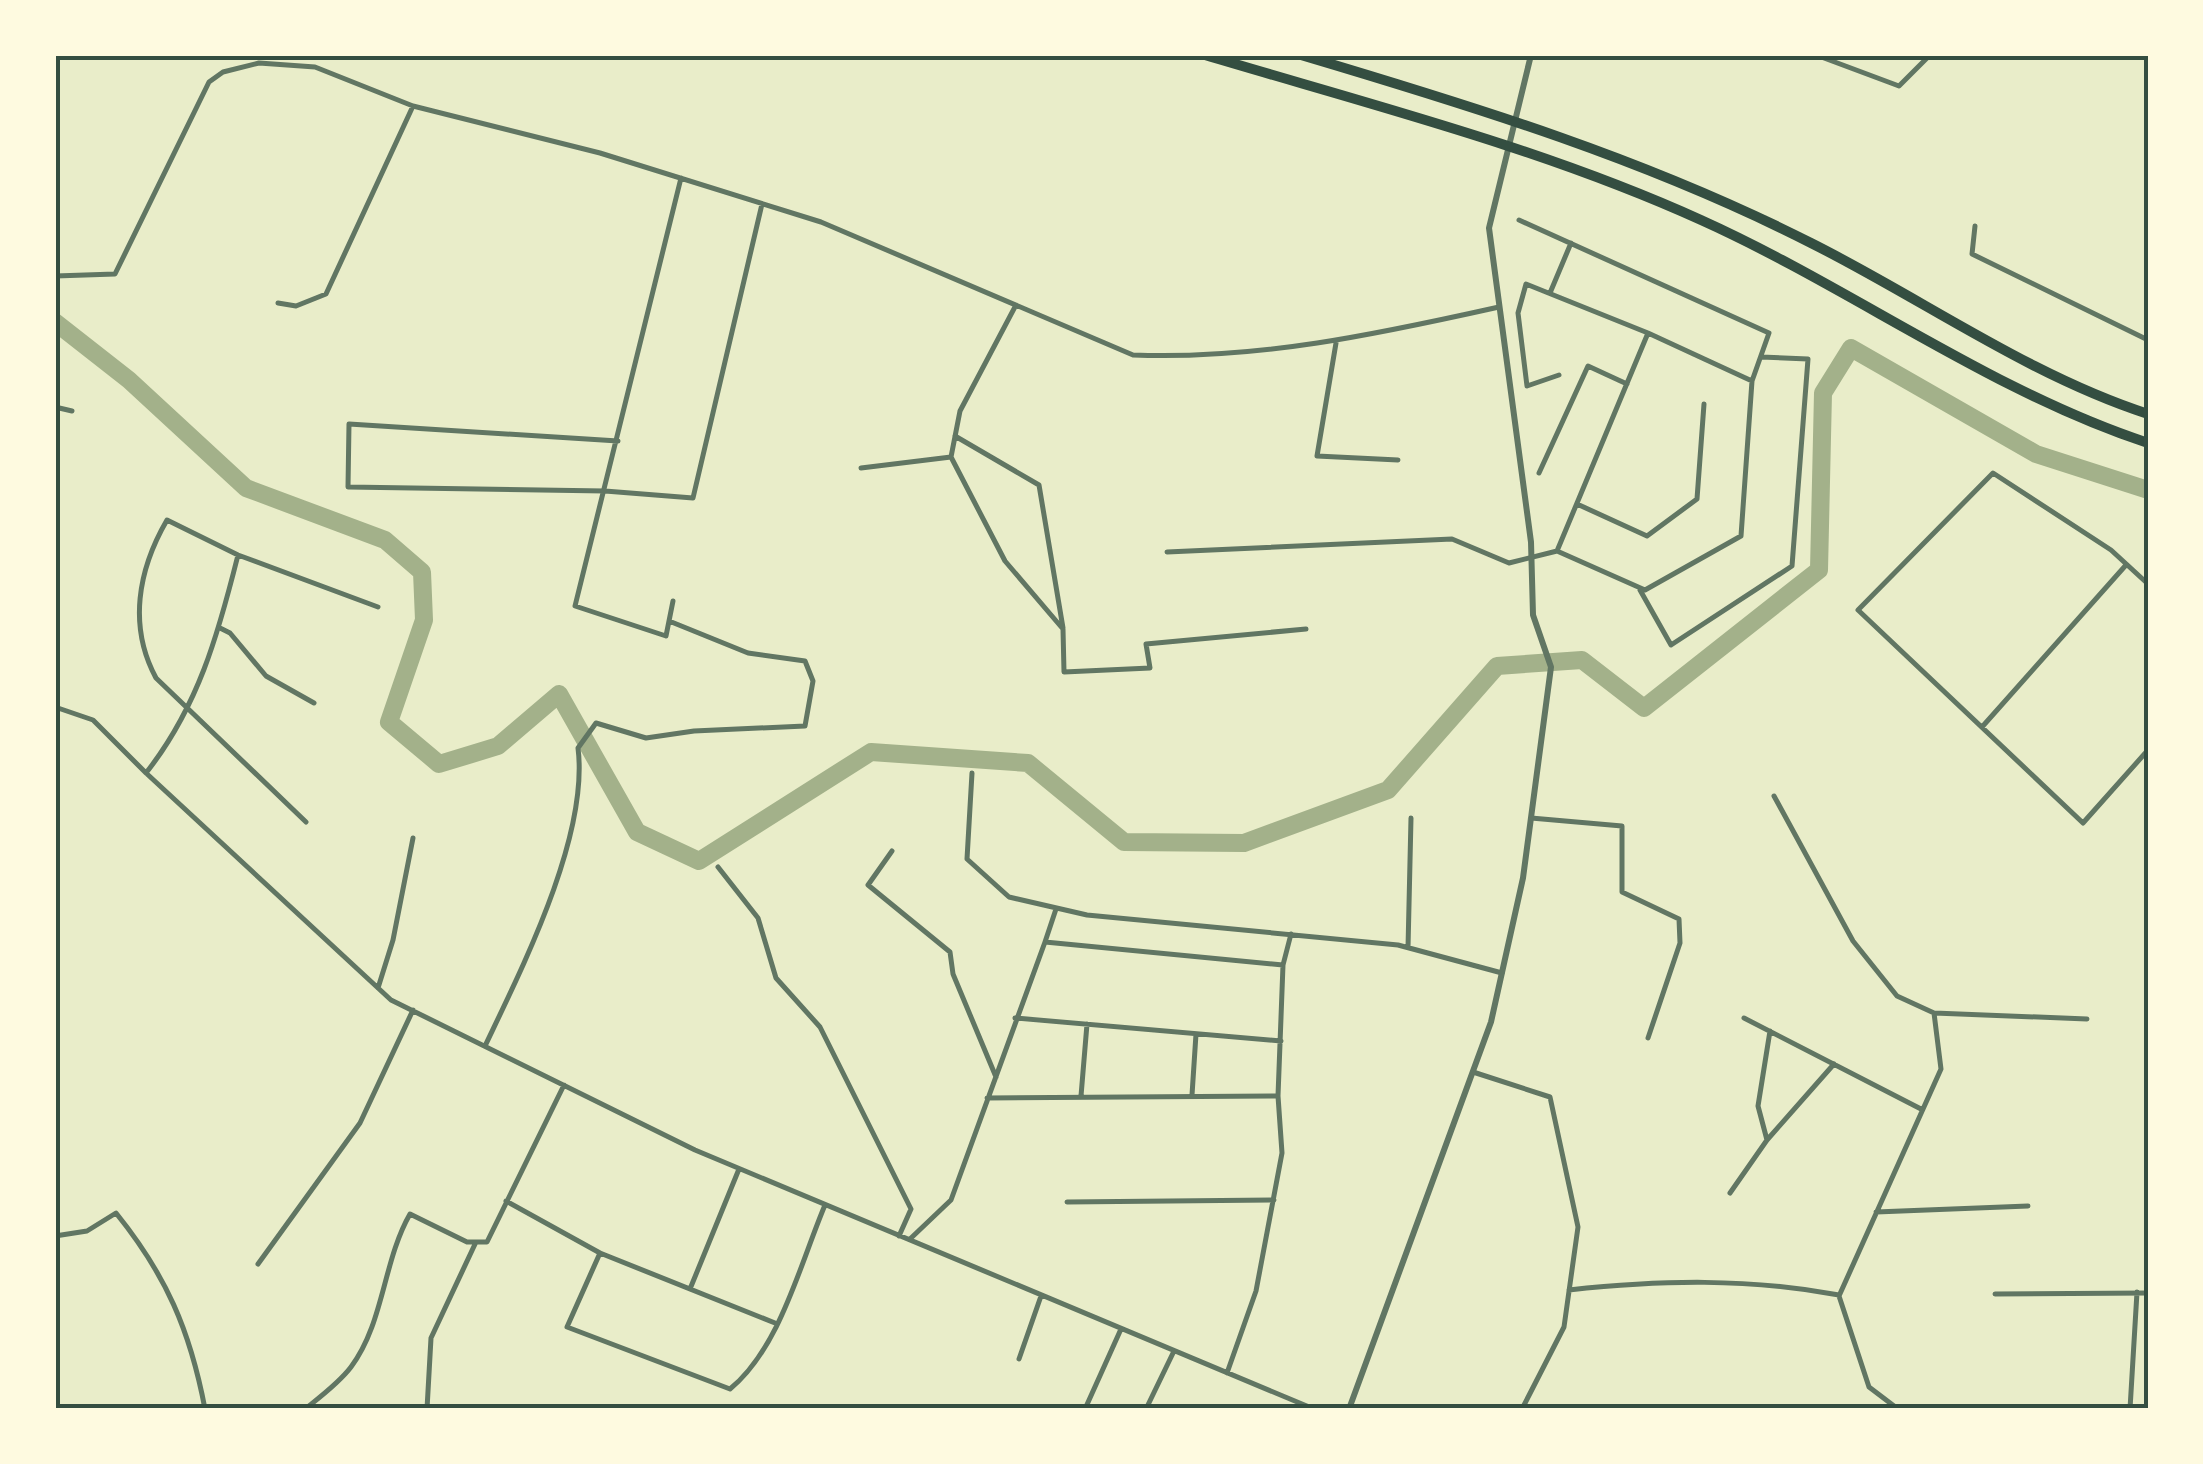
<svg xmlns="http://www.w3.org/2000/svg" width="2203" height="1464" font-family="Overpass,sans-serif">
<rect width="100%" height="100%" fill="#e9edc9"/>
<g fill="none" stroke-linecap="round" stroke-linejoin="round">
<!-- river -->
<path stroke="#a3b18a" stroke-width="18" d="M 55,322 L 129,380 L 246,488 L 385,540 L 422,572 L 424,620 L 389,722 L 439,764 L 498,746 L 559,694 L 637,832 L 699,861 L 871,752 L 1028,763 L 1124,842 L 1244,843 L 1388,790 L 1497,666 L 1582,660 L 1644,708 L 1819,570 L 1823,393 L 1851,348 L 2036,454 L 2148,490"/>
<!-- minor -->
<path stroke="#617663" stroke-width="5" d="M 1816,55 L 1899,86 L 1930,55
M 1975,226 L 1972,254 L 2148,340
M 55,276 L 115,274 L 209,82 L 223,72 L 259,63 L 315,67 L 413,106 L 600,153 L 821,222 L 1133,355 C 1257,360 1378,334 1499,307
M 1550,293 L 1571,243
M 278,303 L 296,306 L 326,294 L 413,106
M 1016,305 L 960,411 L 951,457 L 1005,561 L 1063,629 L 1064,672 L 1150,668 L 1146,644 L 1306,629
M 1648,333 L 1752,381
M 1336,343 L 1317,456 L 1398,460
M 55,407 L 72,411
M 955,436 L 1039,485 L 1063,628
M 618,441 L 349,424 L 348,487 L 605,491 L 693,498 L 762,204
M 861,468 L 951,457
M 1539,473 L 1588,366 L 1627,384
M 1577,504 L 1647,536 L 1697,499 L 1704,404
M 1557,551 L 1648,333 L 1526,284 L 1518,313 L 1527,386 L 1559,375
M 1167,552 L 1452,539 L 1509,563 L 1557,551 L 1645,590 L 1741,536 L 1752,381 L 1769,333 L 1519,220
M 2148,584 L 2111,550 L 1993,473 L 1858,610 L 2083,823 L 2148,750
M 1640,590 L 1671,645 L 1792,566 L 1808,359 L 1761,357
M 673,601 L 666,636 L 575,606 L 681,178
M 220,628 L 230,633 L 266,676 L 314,703
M 55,707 L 93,720 L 146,773 C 198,707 218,635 238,555
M 1982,727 L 2126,565
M 146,773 L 391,1000 L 695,1150 L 1314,1409
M 972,773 L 967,859 L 1009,897 L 1087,915 L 1398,945 L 1502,973
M 1774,796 L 1853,941 L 1897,996 L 1934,1013 L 2087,1019
M 1531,818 L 1622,826 L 1622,892 L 1679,919 L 1680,943 L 1648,1038
M 306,822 L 156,678 C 128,626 138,570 167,520 L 238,555 L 378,607
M 892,851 L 868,885 L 950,952 L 953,974 L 996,1077
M 718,867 L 758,918 L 776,978 L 820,1027 L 911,1209 L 899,1236
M 1056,909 L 1045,942 L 1283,965 L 1291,934
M 1408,948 L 1411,818
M 378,988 L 393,940 L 413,838
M 1015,1018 L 1281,1041
M 1744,1018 L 1921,1109
M 485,1046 C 523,966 589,836 578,748 L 596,723 L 646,738 L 694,731 L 805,726 L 813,681 L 805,661 L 748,653 L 669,621
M 1473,1072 L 1550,1097 L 1578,1227 L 1564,1327 L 1522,1409
M 1192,1095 L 1196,1034
M 1081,1096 L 1087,1024
M 987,1098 L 1278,1096
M 1767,1140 L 1758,1106 L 1770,1031
M 1730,1193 L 1767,1140 L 1834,1064
M 506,1201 L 600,1253
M 1067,1202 L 1274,1200
M 1876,1212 L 2028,1206
M 55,1236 L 87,1231 L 116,1213 C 166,1275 190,1330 205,1409
M 910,1239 L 951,1200 L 1045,942
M 258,1264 L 360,1123 L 413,1010
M 690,1289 L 739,1169
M 1569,1290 C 1662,1280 1747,1278 1839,1295
M 1995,1294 L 2148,1293
M 775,1323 L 600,1253 L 567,1327 L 730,1389 C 780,1348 800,1264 825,1205
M 1019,1359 L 1041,1296
M 1227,1373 L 1256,1291 L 1282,1153 L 1278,1096 L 1283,965
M 305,1409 C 320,1397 339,1383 351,1367 C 384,1323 383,1261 410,1214 L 467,1242 L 487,1242 L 564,1085
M 427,1409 L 431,1338 L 476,1242
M 1085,1409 L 1121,1329
M 1146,1409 L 1174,1351
M 1898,1409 L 1869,1387 L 1839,1296 L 1941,1069 L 1934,1013
M 2130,1409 L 2137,1292"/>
<!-- tertiary -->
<path stroke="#617663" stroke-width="6" d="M 1349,1409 L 1491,1022 L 1523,878 L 1551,667 L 1533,615 L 1531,542 L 1489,228 L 1531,55"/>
<!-- motorway -->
<path stroke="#344e41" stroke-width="10" d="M 1205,55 C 1372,105 1542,148 1701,220 C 1852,288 1990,391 2148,443
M 1301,55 C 1476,107 1648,160 1811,243 C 1923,299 2028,375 2148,414"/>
</g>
<!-- border -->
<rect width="2203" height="1464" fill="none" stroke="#fefae0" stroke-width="115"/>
<rect x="58" y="58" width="2088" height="1348" fill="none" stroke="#344e41" stroke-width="4"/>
</svg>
